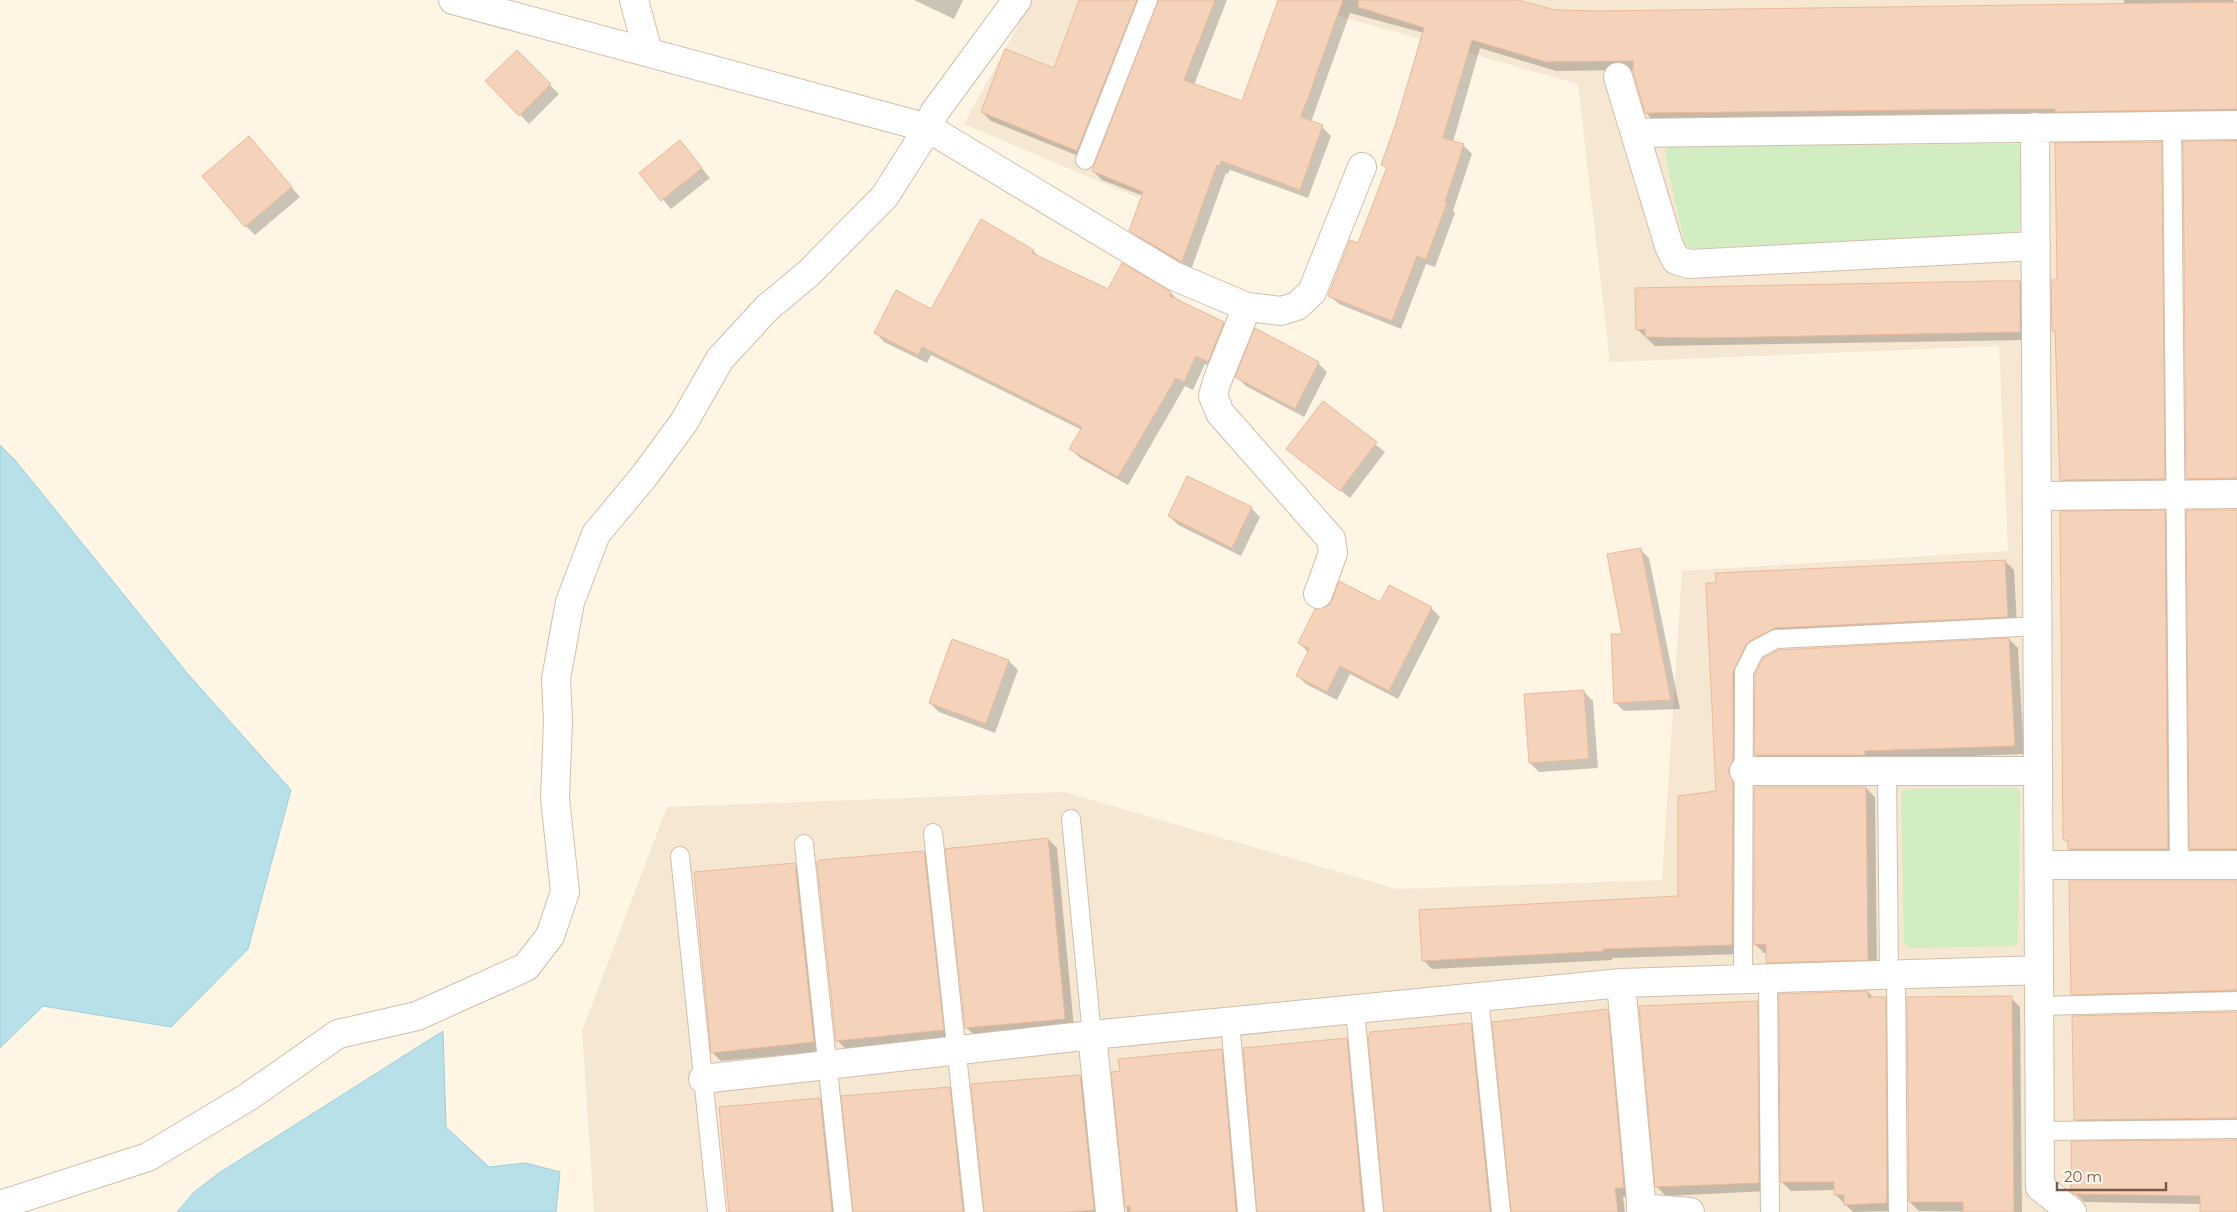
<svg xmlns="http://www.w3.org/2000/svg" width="2237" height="1212" font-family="Montserrat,sans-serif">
<rect width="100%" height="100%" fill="#fef5e4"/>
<!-- residential -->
<path fill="#f6e7d2" d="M 1032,0 L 1209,0 L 1138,198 L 964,124 Z
M 1284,0 L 2237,0 L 2237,1212 L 594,1212 L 582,1031 L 667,807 L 1064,792 L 1397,889 L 1662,880 L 1682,571 L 2008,551 L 1999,346 L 1610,362 L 1578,84 Z"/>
<!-- green -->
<path fill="#d1edc1" d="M 2018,144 L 2023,149 L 2020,228 L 2015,235 L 1692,248 L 1686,246 L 1684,242 L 1665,154 L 1666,149 L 1672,146 Z
M 2014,787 L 2019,790 L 2020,794 L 2018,944 L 2014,946 L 1908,948 L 1904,943 L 1901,792 L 1907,789 Z"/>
<!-- water -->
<path fill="#b7e0e9" stroke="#9cd0db" d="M 0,445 L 15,460 L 187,673 L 291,790 L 248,949 L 171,1027 L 43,1006 L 0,1048 Z
M 443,1031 L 446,1127 L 489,1167 L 526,1163 L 560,1172 L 556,1212 L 177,1212 L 194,1192 L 219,1173 Z"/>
<!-- shadow -->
<path fill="#0003" d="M 914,0 L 963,0 L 954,19 Z
M 1082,0 L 1151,0 L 1086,159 L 991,121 L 982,112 L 1055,70 Z
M 1159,0 L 1227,0 L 1194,85 L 1242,103 L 1279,0 L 1450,0 L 1451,18 L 2124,5 L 2124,0 L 2233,0 L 2234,3 L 2237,3 L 2237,118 L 1655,122 L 1646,113 L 1634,70 L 1556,71 L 1480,48 L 1453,142 L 1463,145 L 1472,154 L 1453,211 L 1455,213 L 1435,267 L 1426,264 L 1401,329 L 1339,304 L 1330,296 L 1359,245 L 1387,169 L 1383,165 L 1398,123 L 1424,33 L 1350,13 L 1311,122 L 1322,127 L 1331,136 L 1308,198 L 1230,170 L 1228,174 L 1226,173 L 1191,270 L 1140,239 L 1131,230 L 1143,196 L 1102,180 L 1093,171 Z
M 517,52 L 559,94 L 529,124 L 487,81 Z
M 249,138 L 300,197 L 255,235 L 246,226 Z
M 2237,140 L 2237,487 L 2196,487 L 2187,478 L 2184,143 Z
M 680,142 L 710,178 L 671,209 L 641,173 Z
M 2161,143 L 2170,152 L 2173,488 L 2070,489 L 2061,479 L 2057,335 L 2053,331 L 2058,282 Z
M 1033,251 L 1042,259 L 1108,291 L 1171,293 L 1180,302 L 1224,323 L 1232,332 L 1217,370 L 1205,364 L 1193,390 L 1185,386 L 1128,485 L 1080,458 L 1071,449 L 1082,430 L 931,355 L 927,363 L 884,342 L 876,333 L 932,310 Z
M 2020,282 L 2029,291 L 2029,340 L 1655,346 L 1637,329 Z
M 1318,363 L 1327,372 L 1304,417 L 1246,386 L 1237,377 Z
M 1323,403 L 1385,452 L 1350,498 L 1288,449 Z
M 1251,508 L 1260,517 L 1241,556 L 1178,525 L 1169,516 Z
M 2237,511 L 2237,858 L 2200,858 L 2191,849 Z
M 2164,512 L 2173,521 L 2177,858 L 2078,858 L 2069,849 L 2069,844 L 2065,839 Z
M 1640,549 L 1649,558 L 1680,709 L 1624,711 L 1615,702 L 1623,635 Z
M 2005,561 L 2014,570 L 2017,625 L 1759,649 L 1742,681 L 1741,954 L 1612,958 L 1612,960 L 1432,969 L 1423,960 L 1680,897 L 1717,792 L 1717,585 Z
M 1381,604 L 1431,608 L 1440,617 L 1398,699 L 1350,674 L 1337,700 L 1306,684 L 1297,675 L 1308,652 L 1299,643 L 1328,607 Z
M 2009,639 L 2018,648 L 2024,754 L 1765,764 L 1756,755 Z
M 953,640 L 1009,661 L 1018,670 L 995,733 L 939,712 L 930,703 Z
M 1584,692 L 1593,701 L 1598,768 L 1539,772 L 1530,763 Z
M 1866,788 L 1875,797 L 1877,968 L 1776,971 L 1767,962 L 1767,953 L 1764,953 L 1755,944 Z
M 1048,839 L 1057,848 L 1074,1028 L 975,1036 L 966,1027 L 948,848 Z
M 924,852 L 933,861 L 952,1038 L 846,1049 L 837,1040 Z
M 795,865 L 804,874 L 823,1051 L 721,1061 L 712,1052 Z
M 2237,882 L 2237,999 L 2082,1003 L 2073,994 Z
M 1868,992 L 1874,998 L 1885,998 L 1894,1007 L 1896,1211 L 1853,1212 L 1835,1194 L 1835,1190 L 1791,1191 L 1782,1182 Z
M 2011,998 L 2020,1007 L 2022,1212 L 1919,1211 L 1910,1202 Z
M 1757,1003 L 1766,1012 L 1768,1191 L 1666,1196 L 1657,1187 Z
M 1607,1010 L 1616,1019 L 1632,1197 L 1623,1197 L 1625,1212 L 1513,1212 Z
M 2237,1013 L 2237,1127 L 2084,1128 L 2076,1120 Z
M 1471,1025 L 1480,1034 L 1498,1212 L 1386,1212 Z
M 1346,1039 L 1355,1048 L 1371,1212 L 1259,1212 Z
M 1221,1051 L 1230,1060 L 1244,1212 L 1127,1212 L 1113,1073 Z
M 1080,1076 L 1089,1085 L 1102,1212 L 985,1212 Z
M 949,1088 L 958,1097 L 971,1212 L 854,1212 Z
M 820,1099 L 829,1108 L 840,1212 L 781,1212 Z
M 2237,1141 L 2237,1212 L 2200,1212 L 2200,1204 L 2084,1202 L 2072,1191 Z"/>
<!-- building -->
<path fill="#f5d3ba" stroke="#e9ba99" d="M 1079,0 L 1137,0 L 1077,151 L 981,112 L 1005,49 L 1054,68 Z
M 1158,0 L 1215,0 L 1184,80 L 1242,101 L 1278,0 L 1343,0 L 1301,117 L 1323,125 L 1300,190 L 1221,161 L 1219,166 L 1217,165 L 1182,262 L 1129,231 L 1143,192 L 1092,171 Z
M 1359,0 L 1518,0 L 1555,10 L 1601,11 L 2237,2 L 2237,109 L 2055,112 L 2055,109 L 2008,109 L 1645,113 L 1633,72 L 1633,61 L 1546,62 L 1472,40 L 1443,138 L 1464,144 L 1445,202 L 1447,203 L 1426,259 L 1417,256 L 1392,321 L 1328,296 L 1350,240 L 1358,243 L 1387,167 L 1381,165 L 1396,123 L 1424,28 L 1358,7 Z
M 517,50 L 551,84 L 519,116 L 485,81 Z
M 249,136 L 292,187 L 245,227 L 202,176 Z
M 680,140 L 702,168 L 661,201 L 639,173 Z
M 2183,141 L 2237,141 L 2237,478 L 2186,479 Z
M 2162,142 L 2165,479 L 2060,480 L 2055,331 L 2052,331 L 2051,280 L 2057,280 L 2055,143 Z
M 981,219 L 1034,250 L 1032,253 L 1108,289 L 1122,263 L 1171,292 L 1170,296 L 1224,322 L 1208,362 L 1196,356 L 1184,382 L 1176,378 L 1118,477 L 1069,449 L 1082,427 L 922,347 L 918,355 L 874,333 L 896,290 L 931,309 Z
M 1994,281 L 2020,281 L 2020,332 L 1704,338 L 1645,337 L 1645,329 L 1636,330 L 1635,288 Z
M 1255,328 L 1319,362 L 1295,409 L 1235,377 Z
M 1323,401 L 1377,442 L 1340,491 L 1286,449 Z
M 1187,476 L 1252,507 L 1232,548 L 1168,516 Z
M 2165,510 L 2168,849 L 2068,849 L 2068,840 L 2063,840 L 2060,511 Z
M 2186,510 L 2237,510 L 2237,849 L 2189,849 Z
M 1641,548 L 1671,700 L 1614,703 L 1611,634 L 1622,634 L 1607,554 Z
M 2005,560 L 2008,617 L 1775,628 L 1750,641 L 1746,645 L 1733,672 L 1733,760 L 1728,771 L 1733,781 L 1732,945 L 1603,949 L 1604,951 L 1422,961 L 1419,910 L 1678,896 L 1678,796 L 1716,791 L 1706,583 L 1716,583 L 1715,573 Z
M 1339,581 L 1380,602 L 1389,585 L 1432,607 L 1389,691 L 1340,666 L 1327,692 L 1296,676 L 1309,649 L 1298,643 L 1315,609 L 1328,606 L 1332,600 Z
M 2009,638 L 2015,746 L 1865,751 L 1865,755 L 1754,755 L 1755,675 L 1763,658 L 1779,650 Z
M 952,639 L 1009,660 L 986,724 L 929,703 Z
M 1584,690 L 1589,759 L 1529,763 L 1524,694 Z
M 1754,787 L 1866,787 L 1868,960 L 1766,963 L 1766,944 L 1754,945 Z
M 1048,838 L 1065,1019 L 965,1028 L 945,849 Z
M 924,851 L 944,1030 L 836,1041 L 817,862 L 820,860 Z
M 795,863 L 814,1042 L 711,1053 L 694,872 Z
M 2069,881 L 2237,881 L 2237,990 L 2071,995 Z
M 1868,991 L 1868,997 L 1886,997 L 1887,1203 L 1844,1205 L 1844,1195 L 1834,1195 L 1834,1182 L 1780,1182 L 1779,994 Z
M 2012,996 L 2014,1212 L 1963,1212 L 1963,1202 L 1909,1202 L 1907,997 Z
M 1758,1001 L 1759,1183 L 1655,1187 L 1639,1006 Z
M 1608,1009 L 1624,1188 L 1615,1188 L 1618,1212 L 1511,1212 L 1492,1022 Z
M 2237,1012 L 2237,1118 L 2074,1120 L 2072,1016 Z
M 1471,1023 L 1490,1212 L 1384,1212 L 1368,1036 L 1370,1036 L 1370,1032 Z
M 1347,1038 L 1363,1212 L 1257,1212 L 1243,1048 Z
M 1222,1049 L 1236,1212 L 1130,1212 L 1130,1206 L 1125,1207 L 1111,1072 L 1120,1071 L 1118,1059 Z
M 1080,1075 L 1094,1210 L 1067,1212 L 984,1212 L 971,1084 Z
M 950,1087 L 963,1212 L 853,1212 L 841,1096 Z
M 820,1098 L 832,1212 L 729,1212 L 719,1107 Z
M 2237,1140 L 2237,1212 L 2200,1212 L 2200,1196 L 2074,1194 L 2071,1191 L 2071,1142 L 2075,1141 Z"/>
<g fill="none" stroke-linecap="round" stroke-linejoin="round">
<!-- lane casing -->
<g stroke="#d2beac" stroke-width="20">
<path id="lane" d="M 2172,126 L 2179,865
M 1085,160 L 1148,0
M 1887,771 L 1889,975
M 1071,819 L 1092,1035
M 933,833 L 974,1212
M 804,844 L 843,1212
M 680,856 L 717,1212
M 1896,975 L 1898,1212
M 1768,978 L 1770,1212
M 1743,979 L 1744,672 L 1755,650 L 1776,639 L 2038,626
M 1479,997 L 1501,1212
M 2039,1006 L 2237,1001
M 1355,1010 L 1374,1212
M 1230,1022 L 1247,1212
M 2040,1131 L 2237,1129"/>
</g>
<!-- street casing -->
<g stroke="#d2beac" stroke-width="30">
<path id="street" d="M 453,0 L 928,128 L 1174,276 L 1247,307 L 1281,311 L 1297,306 L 1312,292 L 1362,167
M 634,0 L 648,52
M 1618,77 L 1669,246 L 1676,260 L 1689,264 L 2036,246
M 2035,127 L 2040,1187 L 2072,1212
M 1635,133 L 2237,125
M 1247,307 L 1217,381 L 1213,396 L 1220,413 L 1331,539 L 1333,553 L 1318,594
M 2037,496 L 2237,494
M 1744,771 L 2038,771
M 2039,865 L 2237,865
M 1621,983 L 1642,1212
M 1092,1035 L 1110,1212
M 703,1079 L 1092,1035 L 1621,983 L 2039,970
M 0,1205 L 148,1157 L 248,1097 L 338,1034 L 417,1016 L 526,967 L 550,936 L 565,892 L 555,798 L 558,721 L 556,679 L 570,602 L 596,534 L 645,475 L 684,422 L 720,359 L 767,308 L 809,273 L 885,196 L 928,128 L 934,113 L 1017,0
M 1641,1208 L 1690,1212"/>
</g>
<!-- lane -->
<use href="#lane" stroke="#fff" stroke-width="18"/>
<!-- street -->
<use href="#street" stroke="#fff" stroke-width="28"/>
</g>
<!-- scale -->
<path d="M2057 1182v8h109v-8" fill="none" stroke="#785a47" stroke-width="2.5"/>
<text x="2064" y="1182" font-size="15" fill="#785a47" stroke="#fff8ec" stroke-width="4" paint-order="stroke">20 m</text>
</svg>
